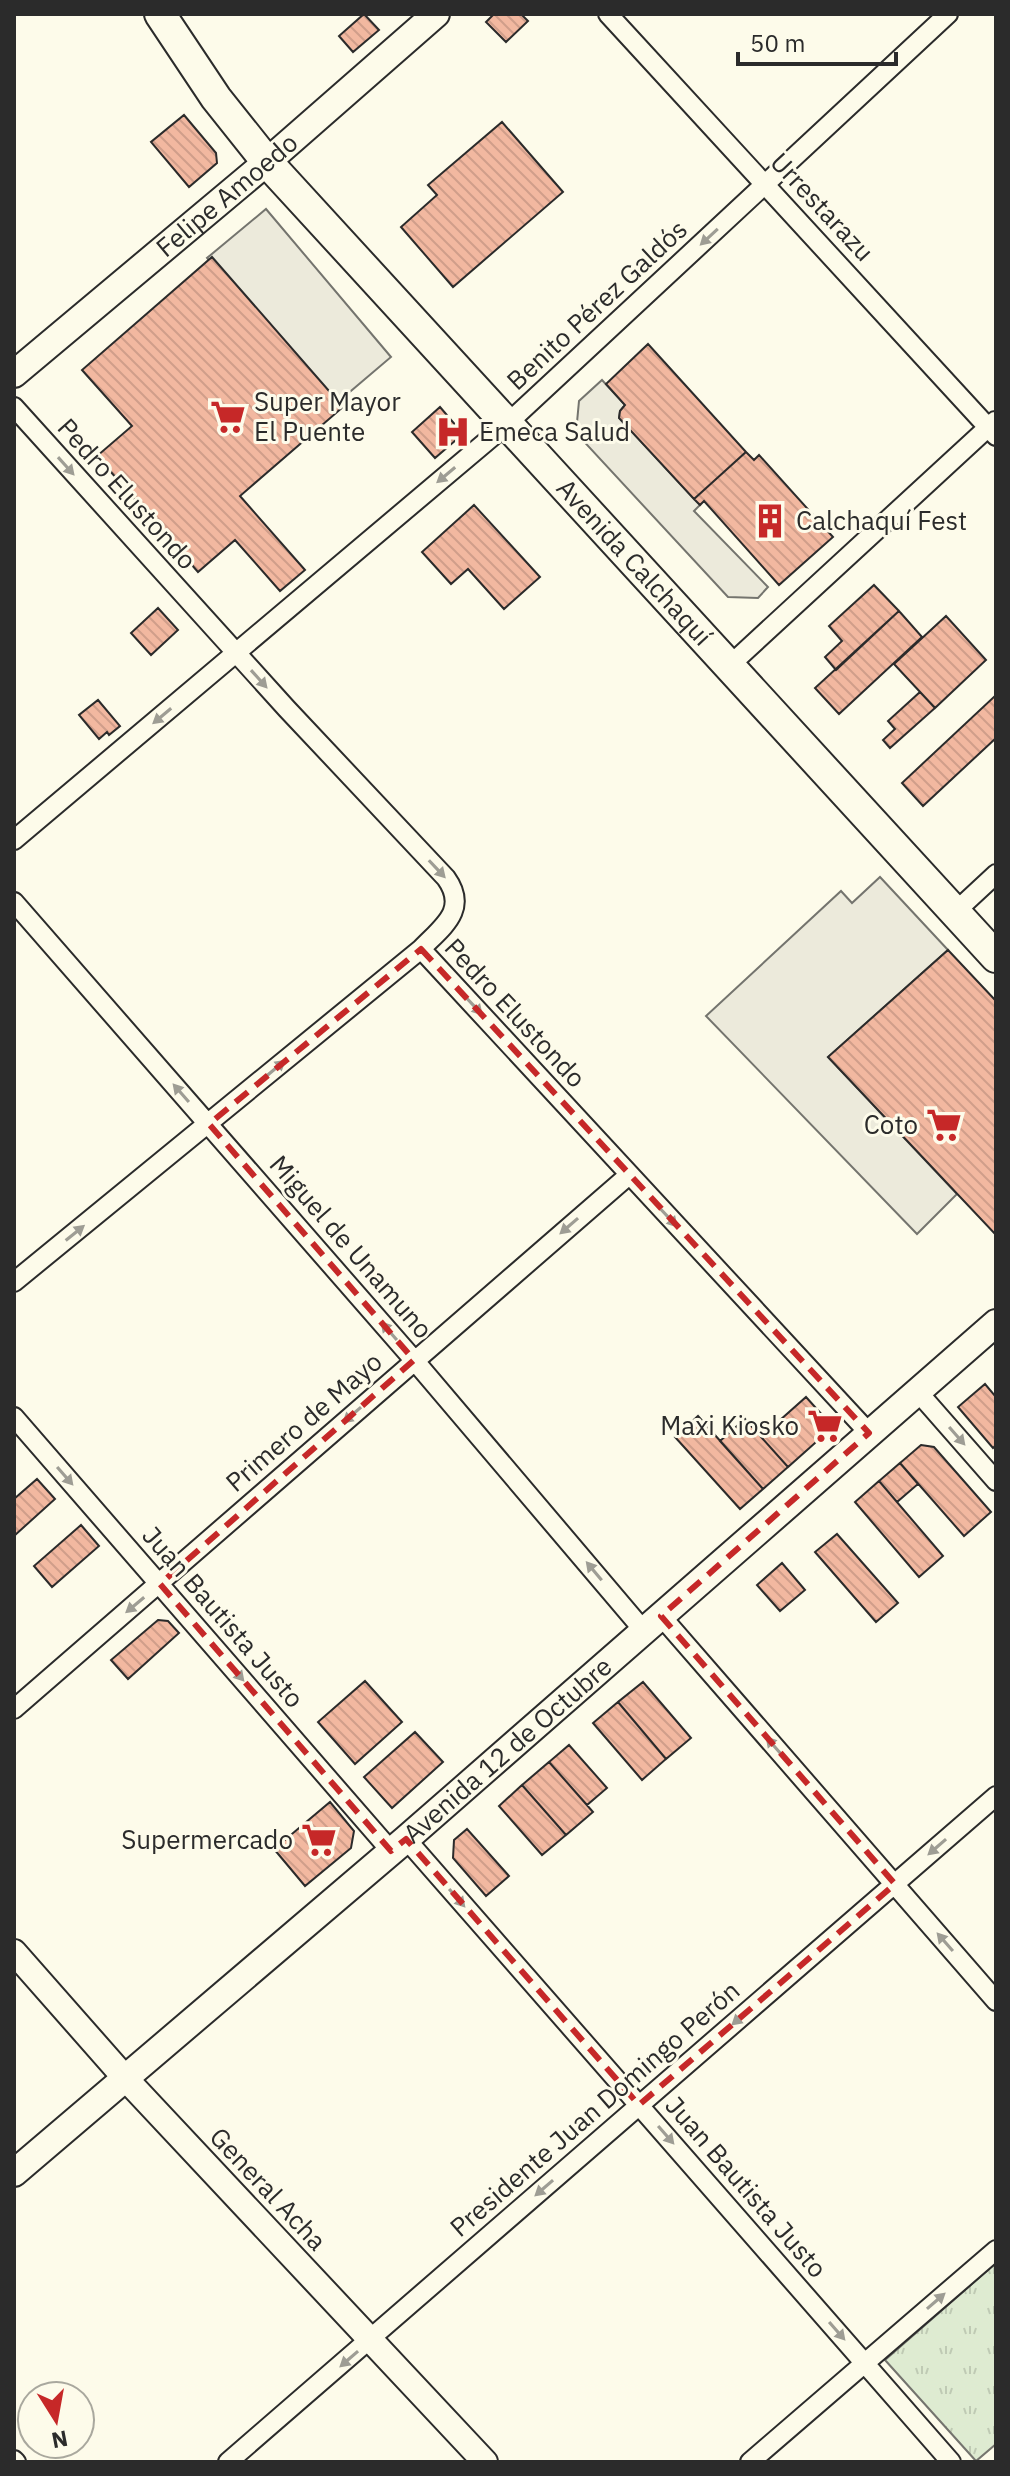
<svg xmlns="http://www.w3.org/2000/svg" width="1010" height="2476" font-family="'IBM Plex Sans',sans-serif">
<defs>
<pattern id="grass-tufts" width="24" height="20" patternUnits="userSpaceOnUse" patternTransform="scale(2)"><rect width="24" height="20" fill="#deebd1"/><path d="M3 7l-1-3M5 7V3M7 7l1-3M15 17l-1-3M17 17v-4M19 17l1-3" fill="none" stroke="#bfcab4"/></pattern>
<pattern id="building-back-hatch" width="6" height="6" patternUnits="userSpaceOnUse" patternTransform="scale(2)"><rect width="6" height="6" fill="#f2b8a0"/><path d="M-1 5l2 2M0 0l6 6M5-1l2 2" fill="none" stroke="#d09e8a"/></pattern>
</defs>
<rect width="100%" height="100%" fill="#fdfbea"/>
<!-- grass -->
<path fill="url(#grass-tufts)" stroke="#74746e" stroke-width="2" d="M 996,2263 L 996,2444 L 976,2461 L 885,2360 Z"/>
<!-- parking -->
<path fill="#eceadb" stroke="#74746e" stroke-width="2" d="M 266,209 L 391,357 L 332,407 L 207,258 Z
M 602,380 L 625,405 L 620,411 L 619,418 L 700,505 L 694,511 L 768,587 L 758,598 L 728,597 L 576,433 L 579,401 Z
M 880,877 L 948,950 L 828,1057 L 957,1194 L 917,1234 L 706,1016 L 841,891 L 852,903 Z"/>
<!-- building -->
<path fill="url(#building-back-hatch)" stroke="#2b2b2b" stroke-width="2" d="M 364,14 L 379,30 L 353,52 L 339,36 Z
M 494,14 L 521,14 L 528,21 L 506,42 L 486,22 Z
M 184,115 L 216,153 L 217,163 L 189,187 L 151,142 Z
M 502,122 L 563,192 L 453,287 L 401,227 L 437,195 L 428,185 Z
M 212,257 L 343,407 L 240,496 L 305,570 L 280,591 L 235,540 L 198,572 L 97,456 L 132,426 L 82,370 Z
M 648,344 L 746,452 L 694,499 L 619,418 L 620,411 L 625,405 L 606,384 Z
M 440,407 L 463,434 L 435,458 L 412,432 Z
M 746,452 L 754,460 L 759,455 L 833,537 L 779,585 L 704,501 L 700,505 L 694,499 Z
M 474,505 L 540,577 L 504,609 L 468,569 L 451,584 L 422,552 Z
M 874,585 L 899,611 L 836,670 L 825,657 L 842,641 L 829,626 Z
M 158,608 L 178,630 L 151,655 L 131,633 Z
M 899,611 L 922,637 L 839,714 L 815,688 Z
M 946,616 L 986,660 L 935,708 L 894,664 Z
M 920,692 L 935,708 L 890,748 L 883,740 L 895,729 L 888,721 Z
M 996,695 L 996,738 L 923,806 L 902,783 Z
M 98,700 L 120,726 L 109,735 L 107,732 L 99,739 L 79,715 Z
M 948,950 L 996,1001 L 996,1235 L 828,1057 Z
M 985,1384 L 996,1397 L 996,1445 L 993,1448 L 958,1407 Z
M 806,1397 L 833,1427 L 788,1467 L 761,1437 Z
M 698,1416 L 763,1489 L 740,1509 L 675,1437 Z
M 745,1419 L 788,1467 L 763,1489 L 720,1441 Z
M 921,1445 L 934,1447 L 991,1512 L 964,1536 L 900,1463 Z
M 900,1463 L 918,1484 L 897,1502 L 879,1481 Z
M 37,1479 L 55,1499 L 14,1536 L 14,1499 Z
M 879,1481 L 943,1556 L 919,1577 L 855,1502 Z
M 81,1525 L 99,1546 L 52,1587 L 34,1566 Z
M 837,1534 L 898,1603 L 876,1622 L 815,1552 Z
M 782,1563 L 805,1590 L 780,1611 L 757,1585 Z
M 158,1620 L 168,1621 L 179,1633 L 128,1679 L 111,1660 Z
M 365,1681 L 402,1722 L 355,1764 L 318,1722 Z
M 643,1682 L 691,1738 L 666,1759 L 618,1702 Z
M 618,1702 L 666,1759 L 642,1780 L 593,1723 Z
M 415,1732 L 443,1762 L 392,1808 L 364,1777 Z
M 569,1745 L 607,1788 L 587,1805 L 549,1762 Z
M 549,1762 L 593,1812 L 566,1835 L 522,1785 Z
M 522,1785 L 566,1835 L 542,1855 L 499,1806 Z
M 330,1802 L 354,1831 L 351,1848 L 305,1886 L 274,1849 Z
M 467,1829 L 509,1876 L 486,1896 L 453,1858 L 454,1840 Z"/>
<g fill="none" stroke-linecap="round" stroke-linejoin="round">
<!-- minor casing -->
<g stroke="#2b2b2b" stroke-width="22">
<path id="minor" d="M 608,14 L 996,436
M 14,407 L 287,709 L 446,878 C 469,910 442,927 421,949 L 14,1282
M 729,666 L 995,421
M 14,840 L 506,425 L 948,14
M 14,902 L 414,1360 L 644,1631
M 954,913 L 996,874
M 421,949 L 869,1433
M 918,1392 L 996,1481
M 14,1417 L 391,1851
M 661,1616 L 996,2001
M 14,1709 L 629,1175
M 406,1839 L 951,2462
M 14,2460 L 16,2462
M 228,2462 L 996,1796
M 750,2462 L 996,2250"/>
</g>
<!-- tertiary casing -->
<g stroke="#2b2b2b" stroke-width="28">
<path id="tertiary" d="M 14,1952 L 125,2078 L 485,2462"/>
</g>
<!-- secondary casing -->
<g stroke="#2b2b2b" stroke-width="30">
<g id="secondary">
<path id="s1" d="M 14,374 L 267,162 L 436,14"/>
<path id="s2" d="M 14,2173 L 406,1839 L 996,1323"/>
</g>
</g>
<!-- primary casing -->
<g stroke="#2b2b2b" stroke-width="34">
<g id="primary">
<path id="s3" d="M 160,14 L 216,98 L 267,162 L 996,957"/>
</g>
</g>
<!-- minor -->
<use href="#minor" stroke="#fdfbea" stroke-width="18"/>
<!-- tertiary -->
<use href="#tertiary" stroke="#fdfbea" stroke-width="24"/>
<!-- secondary -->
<use href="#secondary" stroke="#fdfbea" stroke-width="26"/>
<!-- primary -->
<use href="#primary" stroke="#fdfbea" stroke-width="30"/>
</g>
<!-- one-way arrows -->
<defs><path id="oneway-solid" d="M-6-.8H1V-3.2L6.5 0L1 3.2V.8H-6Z" transform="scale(2)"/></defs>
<g fill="#9e9d94">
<use href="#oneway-solid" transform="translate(709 237) rotate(137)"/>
<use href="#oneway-solid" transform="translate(66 466) rotate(48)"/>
<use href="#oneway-solid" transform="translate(446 475) rotate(140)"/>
<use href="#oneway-solid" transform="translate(259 679) rotate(48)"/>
<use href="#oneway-solid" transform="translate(162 716) rotate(140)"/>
<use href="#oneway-solid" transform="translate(437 869) rotate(47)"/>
<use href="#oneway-solid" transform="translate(474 1006) rotate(47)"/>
<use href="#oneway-solid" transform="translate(276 1068) rotate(-40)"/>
<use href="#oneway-solid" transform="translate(181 1093) rotate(-131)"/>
<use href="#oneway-solid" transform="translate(669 1218) rotate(47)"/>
<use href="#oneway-solid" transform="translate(569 1226) rotate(139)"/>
<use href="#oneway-solid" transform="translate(75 1233) rotate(-39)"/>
<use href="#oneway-solid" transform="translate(389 1331) rotate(-131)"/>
<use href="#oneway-solid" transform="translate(352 1415) rotate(139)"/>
<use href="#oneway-solid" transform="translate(957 1436) rotate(49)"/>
<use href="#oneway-solid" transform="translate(65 1476) rotate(49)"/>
<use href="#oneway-solid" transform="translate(594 1571) rotate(-130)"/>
<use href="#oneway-solid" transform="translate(135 1605) rotate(140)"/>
<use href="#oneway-solid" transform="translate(236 1672) rotate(49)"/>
<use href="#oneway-solid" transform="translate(774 1746) rotate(-131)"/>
<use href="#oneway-solid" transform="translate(937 1847) rotate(139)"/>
<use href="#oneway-solid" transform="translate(457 1898) rotate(49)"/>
<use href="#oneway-solid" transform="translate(945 1942) rotate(-131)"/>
<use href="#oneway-solid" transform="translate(741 2017) rotate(139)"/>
<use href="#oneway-solid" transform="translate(666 2135) rotate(49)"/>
<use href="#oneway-solid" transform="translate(544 2188) rotate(139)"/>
<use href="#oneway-solid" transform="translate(936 2301) rotate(-41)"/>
<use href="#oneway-solid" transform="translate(837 2331) rotate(49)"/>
<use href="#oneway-solid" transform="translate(349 2359) rotate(139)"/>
</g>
<!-- marked area -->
<path fill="none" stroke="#c62828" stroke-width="6" stroke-dasharray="16 10" stroke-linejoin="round" d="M 421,949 L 869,1433 L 661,1616 L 895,1884 L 639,2105 L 406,1839 L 391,1851 L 160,1584 L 414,1360 L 209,1124 Z"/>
<!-- icons -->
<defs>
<g id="supermarket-bare" transform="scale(2.76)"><path d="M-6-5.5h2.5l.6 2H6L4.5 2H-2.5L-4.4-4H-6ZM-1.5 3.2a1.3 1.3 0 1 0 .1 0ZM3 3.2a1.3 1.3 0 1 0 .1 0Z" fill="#c62828" stroke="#fdfbea" stroke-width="2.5" paint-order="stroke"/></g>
<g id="hospital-bare" transform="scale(2.76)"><path d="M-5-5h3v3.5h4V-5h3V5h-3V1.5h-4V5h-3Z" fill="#c62828" stroke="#fdfbea" stroke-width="2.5" paint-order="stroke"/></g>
<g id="building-bare" transform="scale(2.76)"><path d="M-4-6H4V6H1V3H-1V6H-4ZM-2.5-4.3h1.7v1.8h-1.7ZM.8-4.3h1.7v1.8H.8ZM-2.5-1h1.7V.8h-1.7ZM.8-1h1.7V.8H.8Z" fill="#c62828" stroke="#fdfbea" stroke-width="2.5" paint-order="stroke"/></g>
</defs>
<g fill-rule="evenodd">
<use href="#supermarket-bare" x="228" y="417"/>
<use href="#hospital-bare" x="453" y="432"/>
<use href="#building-bare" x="770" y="521"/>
<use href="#supermarket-bare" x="944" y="1125"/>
<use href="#supermarket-bare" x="825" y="1426"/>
<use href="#supermarket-bare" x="319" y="1840"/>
</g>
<g text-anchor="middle" stroke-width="6" stroke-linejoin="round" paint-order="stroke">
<!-- street labels -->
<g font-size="26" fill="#2b2b2b" stroke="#fdfbea">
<text dy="9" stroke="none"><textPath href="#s1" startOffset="278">Felipe Amoedo</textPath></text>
<text transform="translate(822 207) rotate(47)" y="9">Urrestarazu</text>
<text transform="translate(597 305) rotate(-43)" y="9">Benito Pérez Galdós</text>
<text transform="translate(127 494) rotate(48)" y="9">Pedro Elustondo</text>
<text dy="9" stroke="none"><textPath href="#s3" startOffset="726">Avenida Calchaquí</textPath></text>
<text transform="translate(515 1013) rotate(47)" y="9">Pedro Elustondo</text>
<text transform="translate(351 1247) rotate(49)" y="9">Miguel de Unamuno</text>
<text transform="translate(304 1422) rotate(-41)" y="9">Primero de Mayo</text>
<text transform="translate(223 1617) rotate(49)" y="9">Juan Bautista Justo</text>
<text dy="9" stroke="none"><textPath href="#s2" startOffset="650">Avenida 12 de Octubre</textPath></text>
<text transform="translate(595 2109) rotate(-41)" y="9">Presidente Juan Domingo Perón</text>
<text transform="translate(746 2187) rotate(49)" y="9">Juan Bautista Justo</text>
<text transform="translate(268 2189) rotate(47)" y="9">General Acha</text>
</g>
<!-- poi labels -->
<g font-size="26" fill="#2b2b2b" stroke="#fdfbea" text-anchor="start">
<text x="254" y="411">Super Mayor<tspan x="254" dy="30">El Puente</tspan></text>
<text x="479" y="441">Emeca Salud</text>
<text x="796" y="530">Calchaquí Fest</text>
<text x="918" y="1134" text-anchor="end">Coto</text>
<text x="799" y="1435" text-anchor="end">Maxi Kiosko</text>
<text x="293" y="1849" text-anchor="end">Supermercado</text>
</g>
</g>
<!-- border -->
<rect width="1010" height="2476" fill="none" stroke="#2b2b2b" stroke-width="32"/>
<!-- north arrow -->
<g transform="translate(56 2420) rotate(169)"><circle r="38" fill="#fdfbea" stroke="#a9a89e" stroke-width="2"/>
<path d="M0-6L14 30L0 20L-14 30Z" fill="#c62828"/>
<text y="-12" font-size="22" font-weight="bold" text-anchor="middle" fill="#2b2b2b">N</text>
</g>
<!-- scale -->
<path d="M738 52v12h158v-12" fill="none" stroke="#2b2b2b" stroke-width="4"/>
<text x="750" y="52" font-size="24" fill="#2b2b2b" stroke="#fdfbea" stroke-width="6" paint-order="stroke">50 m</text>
</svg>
